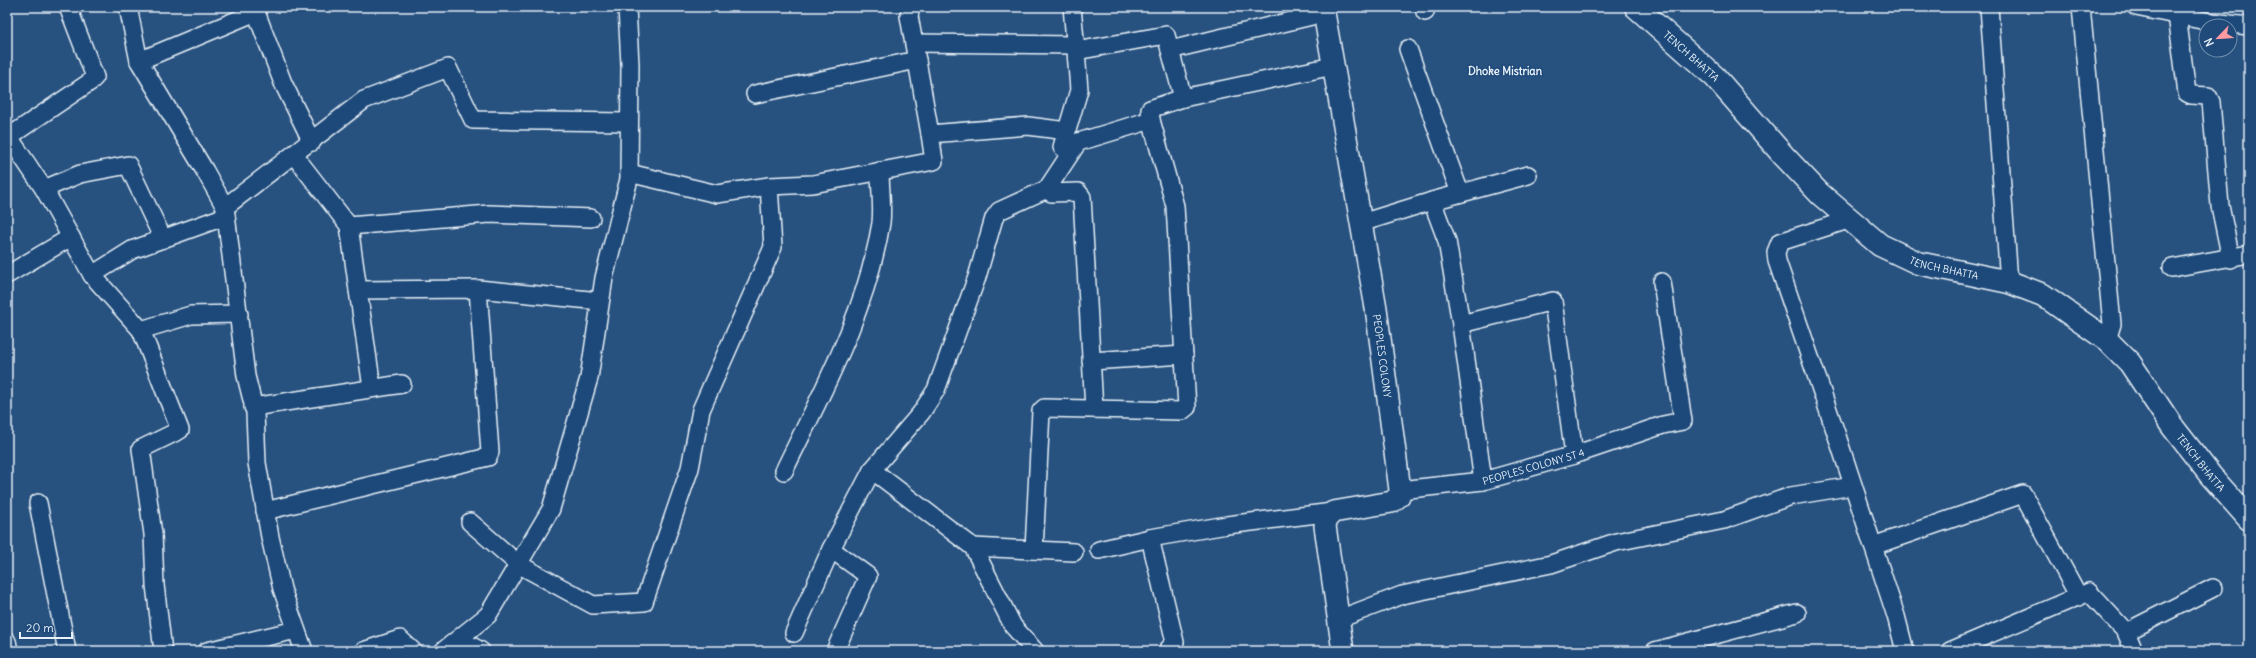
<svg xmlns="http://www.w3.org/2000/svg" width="2256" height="658" font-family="Delius,sans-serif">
<rect width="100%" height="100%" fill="#27517f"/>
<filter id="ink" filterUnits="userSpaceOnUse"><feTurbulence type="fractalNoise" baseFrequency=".025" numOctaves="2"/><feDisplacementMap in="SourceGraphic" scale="8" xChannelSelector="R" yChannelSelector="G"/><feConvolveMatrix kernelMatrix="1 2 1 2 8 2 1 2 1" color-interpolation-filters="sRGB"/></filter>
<g filter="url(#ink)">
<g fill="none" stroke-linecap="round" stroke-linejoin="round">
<!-- minor casing -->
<g stroke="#e8f1f8" stroke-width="20">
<g id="minor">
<path d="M 128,7 L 139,61 L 205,171 L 225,207 L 246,376 L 255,412 L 257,463 L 270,537 L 282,589 L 304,651"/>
<path d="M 911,7 L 909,16 L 930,134 L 1028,126 L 1067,131"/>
<path d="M 1072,7 L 1076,51 L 1166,35 L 1170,50 L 1324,13"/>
<path d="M 1989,7 L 2009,282"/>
<path d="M 2081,7 L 2112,324 L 2107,340"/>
<path d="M 2136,7 L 2211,22 L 2249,26"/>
<path d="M 256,12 L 283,83 L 312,142"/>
<path d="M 1425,12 L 1426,7"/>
<path d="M 2177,15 L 2187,93 L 2191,95 L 2208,96 L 2211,102 L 2220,206 L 2231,259"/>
<path d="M 914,43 L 1075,45"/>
<path d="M 1408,49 L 1460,193"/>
<path d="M 1170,50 L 1183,98 L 1333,66"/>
<path d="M 1076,51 L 1079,90 L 1062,147 L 1151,120 L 1150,109 L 1183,98"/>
<path d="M 139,61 L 256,12 L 254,7"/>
<path d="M 755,94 L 917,60"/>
<path d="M 9,137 L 44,189 L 92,275"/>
<path d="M 7,138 L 90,82 L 95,77 L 68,7"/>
<path d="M 294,155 L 349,226 L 489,214 L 591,218"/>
<path d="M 629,173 L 717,194 L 769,186 L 813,184 L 934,161 L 930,134"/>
<path d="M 44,189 L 80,174 L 128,165 L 163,239"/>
<path d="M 1047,189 L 1051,193 L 1078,192 L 1082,197 L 1094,409"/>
<path d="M 1432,201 L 1528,175"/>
<path d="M 225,207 L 364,100 L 448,68 L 473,120 L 629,122"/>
<path d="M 1848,220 L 1780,242 L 1776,252 L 1777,261 L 1836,433 L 1896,616 L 1905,651"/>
<path d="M 1361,223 L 1432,201 L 1447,241 L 1461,324 L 1553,301 L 1574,455"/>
<path d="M 349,226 L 358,290 L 478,289 L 600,301"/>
<path d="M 2172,268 L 2249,254"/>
<path d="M 7,275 L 71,237"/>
<path d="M 358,290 L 372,388"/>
<path d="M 1461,324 L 1483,481"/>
<path d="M 141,330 L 191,315 L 239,314"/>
<path d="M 1091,361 L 1184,355"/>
<path d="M 253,407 L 402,384"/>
<path d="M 872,470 L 973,547 L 1013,626 L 1035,651"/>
<path d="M 784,471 C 822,392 867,311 881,223 C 883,207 880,188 880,171"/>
<path id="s1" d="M 1400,490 L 1483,481 L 1574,455 L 1663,425 L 1683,421 L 1662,282"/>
<path d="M 38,503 L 67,651"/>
<path d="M 265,511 L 488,457 L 490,452 L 478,289"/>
<path d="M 470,522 L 518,564 L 593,605 L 644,602 L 690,468 L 701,410 L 773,247 L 769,186"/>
<path d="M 1150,538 L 1227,525 L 1333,512"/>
<path d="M 1873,546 L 2023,494 L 2079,597"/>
<path d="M 973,547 L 1074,552"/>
<path d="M 831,549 L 868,576 L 835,651"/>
<path d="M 1034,550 L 1041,411 L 1044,408 L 1182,411 L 1187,407 L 1175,206 L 1151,120"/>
<path d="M 1099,550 L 1150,538 L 1175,642 L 1167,651"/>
<path d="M 1339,619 L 1402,595 L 1551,564 L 1616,542 L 1724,520 L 1791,496 L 1853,486"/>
<path d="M 2126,632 L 2213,588"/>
<path d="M 794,633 L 831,549 L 872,470 L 921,413 L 936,390 L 977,277 L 994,218 L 999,211 L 1047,189 L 1078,142"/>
<path d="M 459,639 L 481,651"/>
<path d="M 7,641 L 9,651"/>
<path d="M 163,651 L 155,585 L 153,534 L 141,449 L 180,430 L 141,330 L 92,275 L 132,250 L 226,216"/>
<path d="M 207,651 L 296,630"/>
<path d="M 363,651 L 400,639 L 413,651"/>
<path d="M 443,651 L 488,615 L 551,509 L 589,378 L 604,278 L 629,179 L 630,65 L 627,7"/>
<path d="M 1655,651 L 1797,613"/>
<path d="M 1950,651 L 2089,592 L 2126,632 L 2134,651"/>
</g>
</g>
<!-- tertiary casing -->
<g stroke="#e8f1f8" stroke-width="24">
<g id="tertiary">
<path id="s2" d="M 1323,7 L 1376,308 L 1400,490 L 1399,496 L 1392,502 L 1333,512 L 1327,518 L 1325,526 L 1343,651"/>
</g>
</g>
<!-- secondary casing -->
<g stroke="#e8f1f8" stroke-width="25">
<g id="secondary">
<path id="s3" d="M 1636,7 L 1715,77 L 1784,156 L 1820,194 L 1880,245 L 1918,263 L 2009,282 L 2043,295 L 2107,340 L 2130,363 L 2172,426 L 2211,476 L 2249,519"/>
</g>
</g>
<!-- minor -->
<use href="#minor" stroke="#1f4a7a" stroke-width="17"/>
<!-- tertiary -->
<use href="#tertiary" stroke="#1f4a7a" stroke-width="21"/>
<!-- secondary -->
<use href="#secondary" stroke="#1f4a7a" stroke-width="22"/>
</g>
</g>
<g text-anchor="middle" stroke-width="3" stroke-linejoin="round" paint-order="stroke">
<!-- street labels -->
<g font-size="10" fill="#e8f1f8" stroke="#1f4a7a">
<text dy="4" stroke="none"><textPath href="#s3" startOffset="74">TENCH BHATTA</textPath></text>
<text dy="4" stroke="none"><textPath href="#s3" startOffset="410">TENCH BHATTA</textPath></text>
<text dy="4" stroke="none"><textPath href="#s2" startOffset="354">PEOPLES COLONY</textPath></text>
<text dy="4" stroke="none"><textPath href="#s3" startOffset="746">TENCH BHATTA</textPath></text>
<text dy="4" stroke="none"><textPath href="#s1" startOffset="136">PEOPLES COLONY ST 4</textPath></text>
</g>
<!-- neighbourhood labels -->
<g font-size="11" font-weight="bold" fill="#e8f1f8" stroke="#1f4a7a">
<text x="1505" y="75">Dhoke Mistrian</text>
</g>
</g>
<!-- margin -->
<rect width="2256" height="658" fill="none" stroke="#1f4a7a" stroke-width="24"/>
<rect x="12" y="12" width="2232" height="634" fill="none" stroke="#e8f1f8" stroke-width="1.5" filter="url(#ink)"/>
<!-- north arrow -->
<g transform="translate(2218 38) rotate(245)"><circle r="19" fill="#1f4a7a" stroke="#6f8dac"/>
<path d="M0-3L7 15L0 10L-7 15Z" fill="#ff9aa2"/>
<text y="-6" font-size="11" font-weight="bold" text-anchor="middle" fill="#e8f1f8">N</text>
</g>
<!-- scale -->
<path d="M20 632v6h52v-6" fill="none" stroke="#e8f1f8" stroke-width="2"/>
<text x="26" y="632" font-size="12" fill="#e8f1f8" stroke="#1f4a7a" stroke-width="3" paint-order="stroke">20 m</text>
</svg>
